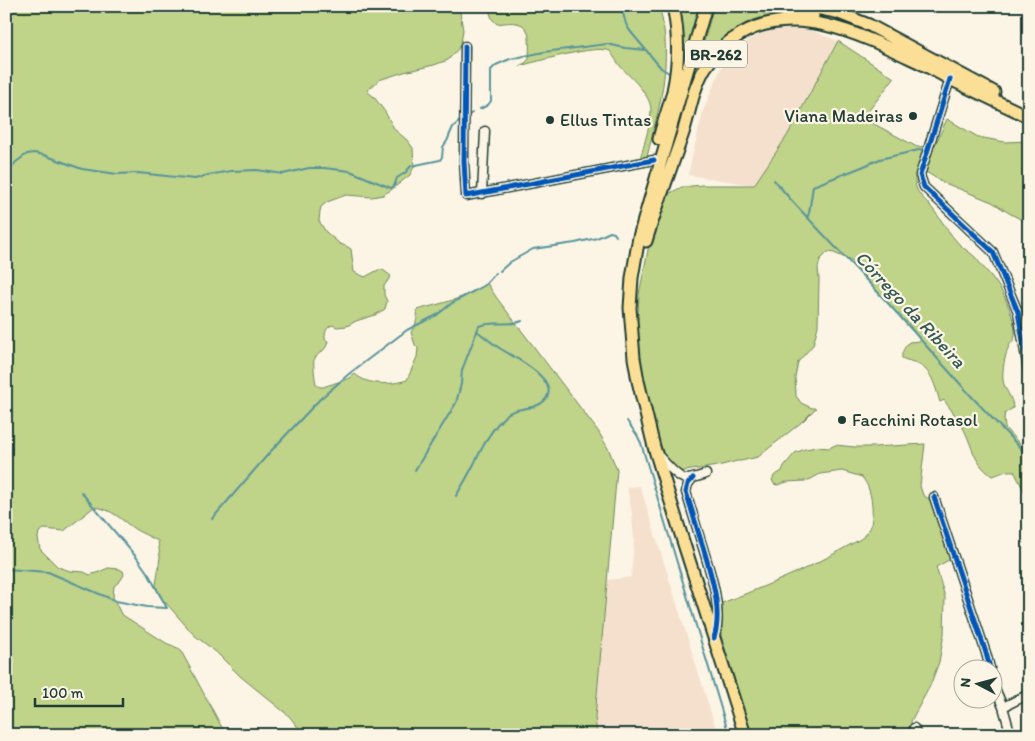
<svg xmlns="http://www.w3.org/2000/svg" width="1035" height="741" font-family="Itim,sans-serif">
<rect width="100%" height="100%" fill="#fcf5e5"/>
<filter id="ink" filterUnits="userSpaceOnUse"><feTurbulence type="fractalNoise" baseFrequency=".02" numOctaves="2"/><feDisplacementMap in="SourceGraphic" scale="10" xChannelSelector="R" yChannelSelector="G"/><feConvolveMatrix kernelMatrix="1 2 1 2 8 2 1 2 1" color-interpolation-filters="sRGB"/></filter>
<g filter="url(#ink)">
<!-- built -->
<path fill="#f4e0cd" d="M 793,28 L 808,29 L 838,41 L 787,136 L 754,185 L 688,175 L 703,111 L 721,68 L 737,49 L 752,38 L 764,32 L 776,29 Z
M 640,486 L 718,735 L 597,735 L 595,717 L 607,580 L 631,577 L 634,540 L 632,514 L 627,487 Z"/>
<!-- green -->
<path fill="#bfd389" stroke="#6f885e" d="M 6,6 L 459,6 L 463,30 L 461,43 L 458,49 L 448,60 L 434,65 L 404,72 L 379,80 L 367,91 L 374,97 L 385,112 L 395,130 L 407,140 L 413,148 L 414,167 L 410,175 L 391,190 L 383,195 L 372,197 L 346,195 L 327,202 L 321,207 L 320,211 L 319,221 L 326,232 L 340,244 L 346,246 L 351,249 L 354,272 L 365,277 L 378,270 L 383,270 L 391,276 L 384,286 L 384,295 L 387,301 L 385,309 L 375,315 L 356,321 L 347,326 L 337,327 L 332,325 C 326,328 325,332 325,339 L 328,341 C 326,353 318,351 314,360 C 313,362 315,381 316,384 C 318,387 320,387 323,387 L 350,378 L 355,374 C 368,386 392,385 407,380 L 417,357 L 418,348 L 415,345 L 411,332 C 416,325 418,319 417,310 C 441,303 467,299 487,283 L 496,297 L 598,431 L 609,450 L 617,470 L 595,717 L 597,735 L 304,735 L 289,716 L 240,676 L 216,652 L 194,635 L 159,595 L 156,585 L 160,557 L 158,541 C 151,537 143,534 136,530 C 121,520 113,509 94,507 L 64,531 L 44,529 L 39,532 L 38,538 L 40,549 L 58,567 L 70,571 L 84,572 L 90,575 L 99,572 L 108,568 L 119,569 L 123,571 L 124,575 L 120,581 L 114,586 L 113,597 L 121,614 L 166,643 L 180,649 L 226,735 L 6,735 Z
M 488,6 L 659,6 C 675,61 658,111 645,165 L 640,159 C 644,144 651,124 651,109 C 650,94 631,78 621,67 C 617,62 614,57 610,51 C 597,44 536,62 519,66 L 525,63 L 529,59 C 530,31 531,18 497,24 L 492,19 Z
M 675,6 L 702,6 L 673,100 Z
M 714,6 L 742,6 L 783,16 L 721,45 L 674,147 Z
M 838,41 L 894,78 L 863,118 L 917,147 L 935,145 L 947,119 L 978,137 L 1005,142 L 1029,141 L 1029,229 L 1022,220 L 1009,213 L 992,202 L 942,182 L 926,172 L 920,172 L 915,176 C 914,194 923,196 932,208 C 942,220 949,234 960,245 C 964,249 970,252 975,257 C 978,260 981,265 984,268 C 992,277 999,285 1004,296 C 1009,307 1016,325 1015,336 C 1014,341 1011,342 1009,346 C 1005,355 1002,370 1003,380 C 1004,390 1013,397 1013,408 L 1005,413 L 1004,418 L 1005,428 L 1029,454 L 1029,501 L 1014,471 C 1004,470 1001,474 992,476 C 972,462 973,445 962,426 C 957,417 950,409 944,400 L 940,402 C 935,386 932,369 914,362 C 910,361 906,360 902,358 C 901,352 905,347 909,342 L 920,341 L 909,324 L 900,317 L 850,260 L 834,253 L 828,252 L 820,260 L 818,268 L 819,279 L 818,326 L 813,345 L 798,362 L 795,377 L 796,396 L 801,403 L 812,408 L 816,408 L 803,421 L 758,457 L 741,461 L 737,461 L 718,466 L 678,472 L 664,458 L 648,400 L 639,359 L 637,335 L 639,294 L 649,245 L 661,199 L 668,194 L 682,187 L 702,185 L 754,185 L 787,136 Z
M 925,444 L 920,486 L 923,495 L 930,500 L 936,516 L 956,556 L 936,567 L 945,597 L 944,634 L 939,662 L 930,686 L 911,721 L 913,735 L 752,735 L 712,607 C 757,589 804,572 846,547 C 853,543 863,539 868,532 C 874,523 873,501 869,490 C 868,486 865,481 862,477 L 842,471 L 820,474 L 811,479 L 805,481 L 787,482 L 777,485 L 774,484 L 772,480 L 774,476 L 782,471 L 784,466 L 795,453 L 805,449 L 817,447 L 829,448 L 835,445 L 855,447 L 874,447 Z"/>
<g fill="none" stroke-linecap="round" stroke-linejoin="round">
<!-- stream -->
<path stroke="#59949b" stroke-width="2" d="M 621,6 L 626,24 L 630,31 L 661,68 L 669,73 L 671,76
M 170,7 L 171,6
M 480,109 L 488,105 L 491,101 L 491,70 L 496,65 L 510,59 L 544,52 L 607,44 L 625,48 L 646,50
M 469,115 L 472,113
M 6,175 L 16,162 L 27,154 L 34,153 L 44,155 L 82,169 L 117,174 L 138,173 L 195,179 L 208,175 L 231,171 L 257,170 L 283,174 L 309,168 L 324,168 L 350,171 L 391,188 L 394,186 L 397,178 L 405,173 L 411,166 L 440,160 L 442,157 L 443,147 L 447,141 L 453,127 L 462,119
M 774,180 L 792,201 L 885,300 L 972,397 L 1029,457
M 807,218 L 809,213 L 813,186 L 862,167 L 880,159 L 923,149 L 927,142
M 500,271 L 510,262 L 533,249 L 575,243 L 597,238 L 610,232 L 614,233 L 616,236
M 627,421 L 637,435 L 641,443 L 729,735
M 415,470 L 456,403 L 461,384 L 462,370 L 479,326 C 493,320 509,327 522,321
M 81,492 L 137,558 L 149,575 L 167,608
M 456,496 C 462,486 468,476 473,466 C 482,448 490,430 506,415 C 516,406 534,411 544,401 C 564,381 513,357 501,349 C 493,344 485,337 477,331
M 212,519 L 271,451 L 320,399 L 350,373 L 407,330 L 437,315 L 452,303 L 485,285 L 496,273
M 6,569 L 48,572 L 116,601 L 147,607 L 167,608"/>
<!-- minor casing -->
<g stroke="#1f3d34" stroke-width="11">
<path id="minor" d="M 465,46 L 464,161 L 466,196 L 654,160
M 950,79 L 920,175 L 924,187 L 993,252 L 1018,312 L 1029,375
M 482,194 L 485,131
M 658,455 C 664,461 677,478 686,479 C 692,479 700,476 706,474
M 693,478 L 688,484 L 686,492 C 692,511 697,529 703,548 C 711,574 723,610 715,636
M 934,497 L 986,653 L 990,668
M 992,681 L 1003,707 L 1011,735
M 1003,707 L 1029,694
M 914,728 L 917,735"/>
</g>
<!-- highway casing -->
<g stroke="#1f3d34" stroke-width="15">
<path id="highway" d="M 706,6 L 639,237 L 632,278 L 630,308 L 634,358 L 638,381 L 654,447 L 683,541 L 745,735
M 764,6 L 813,16
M 806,6 L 836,12 L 869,25 L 994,92
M 919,62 L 950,79 L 1029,117
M 659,139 C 663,123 669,107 673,91 C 679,63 679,34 673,6
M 646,241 C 657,204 671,169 683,133 C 690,111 693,88 705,68 C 714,54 727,42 741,34 C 799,0 871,40 925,65"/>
</g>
<!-- minor -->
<use href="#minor" stroke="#fcf5e5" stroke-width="8"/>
<!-- highway -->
<use href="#highway" stroke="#fbdf96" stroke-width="11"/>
<!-- cycleway casing -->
<g stroke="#fcf5e5" stroke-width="8">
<path id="cycleway" d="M 465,46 L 464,161 L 466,196 L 654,160
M 950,79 L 920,175 L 924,187 L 993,252 L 1018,312 L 1029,375
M 693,478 L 688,484 L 686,492 C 692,510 697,529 703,547 C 711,575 723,609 714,638
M 934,497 L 986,653 L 990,668"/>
</g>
<!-- cycleway -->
<use href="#cycleway" stroke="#0057b8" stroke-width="5"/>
</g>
</g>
<!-- markers -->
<g fill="#1f3d34" stroke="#fcf5e5" stroke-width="2">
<circle cx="913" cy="116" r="5"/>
<circle cx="550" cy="120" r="5"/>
<circle cx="842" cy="420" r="5"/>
</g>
<g text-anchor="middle" stroke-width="4.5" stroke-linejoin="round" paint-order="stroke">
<!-- shield labels -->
<rect fill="#fcf5e5" stroke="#617469" stroke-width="1" x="685" y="40.5" width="62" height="27" rx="4"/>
<g font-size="16" font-weight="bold" fill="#1f3d34">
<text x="716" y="60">BR-262</text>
</g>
<!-- poi labels -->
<g font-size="18" fill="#1f3d34" stroke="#fcf5e5" text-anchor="start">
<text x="903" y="122" text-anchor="end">Viana Madeiras</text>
<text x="560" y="126">Ellus Tintas</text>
<text x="852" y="426">Facchini Rotasol</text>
</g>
<!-- water labels -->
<g font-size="19" font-style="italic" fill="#325a56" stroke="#fcf5e5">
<text transform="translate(911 309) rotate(47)" y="7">Córrego da Ribeira</text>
</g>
</g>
<!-- margin -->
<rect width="1035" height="741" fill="none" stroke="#fcf5e5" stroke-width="25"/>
<rect x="12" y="12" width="1010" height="716" fill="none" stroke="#1f3d34" stroke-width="2" filter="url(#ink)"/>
<!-- north arrow -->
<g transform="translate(978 684) rotate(276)"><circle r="24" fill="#fcf5e5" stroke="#a4ab9e"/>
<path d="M0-4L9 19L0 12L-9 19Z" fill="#1f3d34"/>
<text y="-8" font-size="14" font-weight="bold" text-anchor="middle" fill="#1f3d34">N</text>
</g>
<!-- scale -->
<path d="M35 698v8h88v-8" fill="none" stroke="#1f3d34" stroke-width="2.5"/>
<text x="42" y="698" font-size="15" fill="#1f3d34" stroke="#fcf5e5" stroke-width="4" paint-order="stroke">100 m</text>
</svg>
